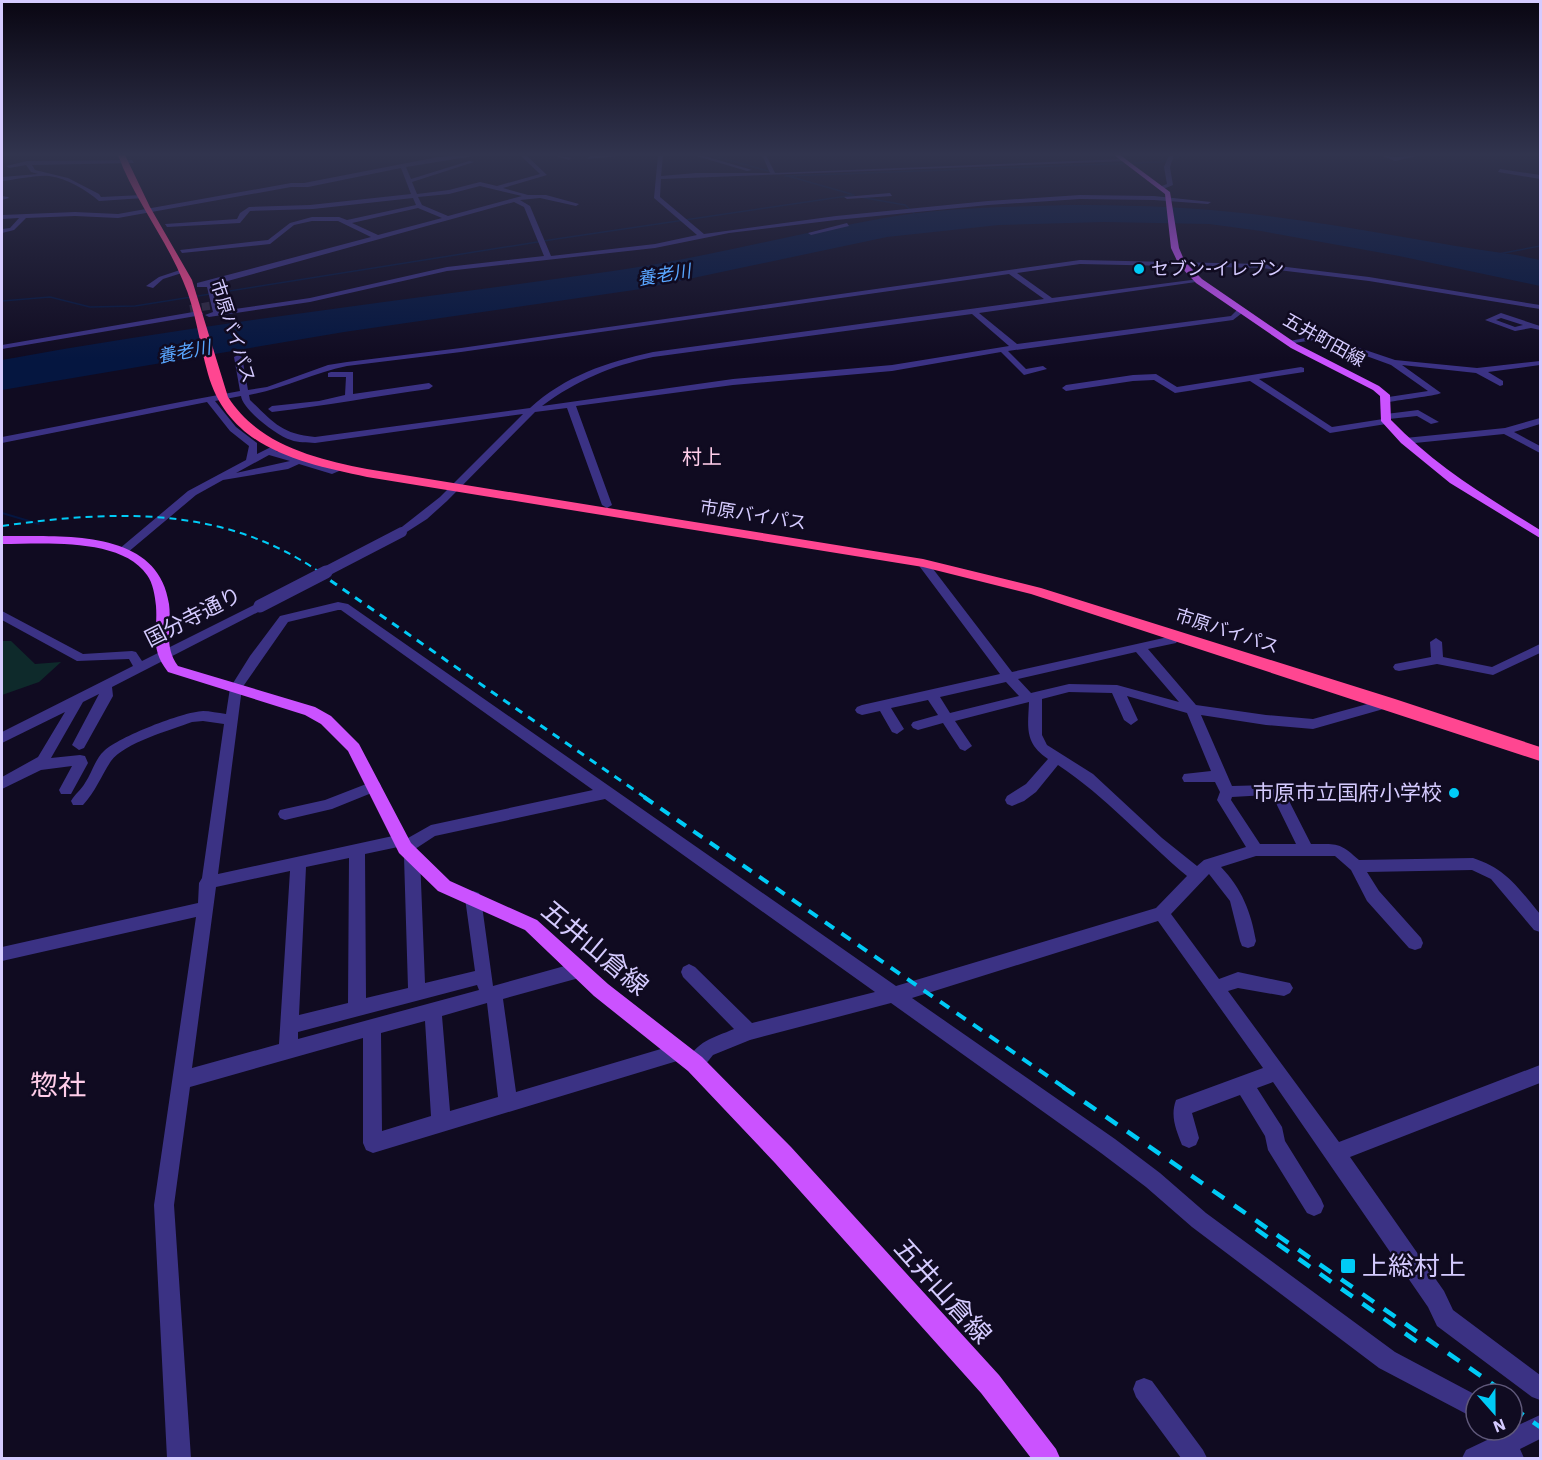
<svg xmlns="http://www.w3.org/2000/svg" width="1542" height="1460" font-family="'IBM Plex Sans','Noto Sans JP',sans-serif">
<rect width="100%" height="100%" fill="#100b21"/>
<!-- green -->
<path fill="#0e2a2b" d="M 2,641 L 11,641 L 35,664 L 61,662 L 39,682 L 2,695 Z"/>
<!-- water -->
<path fill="#051640" d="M 1068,205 C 1123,205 1177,206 1232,212 C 1328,221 1421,242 1516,255 L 1540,260 L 1540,286 L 1399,256 L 1261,231 L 1209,224 L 1104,222 L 999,225 L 887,237 L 641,289 L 344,332 L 2,390 L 2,360 C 204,323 409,300 613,271 C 704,258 793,234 884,218 C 945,207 1007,207 1068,205 Z"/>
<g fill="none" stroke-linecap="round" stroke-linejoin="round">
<!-- stream-far1 -->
<path stroke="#051640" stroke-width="1.5" d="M 710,155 L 779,174
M 785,176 L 1161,162 L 1185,155
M 788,176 L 851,194
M 860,197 L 905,205 L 918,217
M 1498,254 L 1540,246
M 2,301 L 50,297 L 90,307 L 135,306 L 556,239 L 854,195"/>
<!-- stream -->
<path stroke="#051640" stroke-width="2" d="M 2,513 L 39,524"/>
<!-- minor-tunnel -->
<path stroke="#2e2842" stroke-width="8" stroke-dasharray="8 4" stroke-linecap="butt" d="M 190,309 L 221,304"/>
<!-- minor -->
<path fill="#3b3284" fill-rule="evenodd" d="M 464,155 L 480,155 L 406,167 L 411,179 L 469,161 L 474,162 L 412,182 L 417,194 L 449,190 L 480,182 L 497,186 L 540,174 L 520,155 L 526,155 L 547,175 L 503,188 L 528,195 L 546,195 L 579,204 L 576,206 L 540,198 L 520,200 L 530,206 L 551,256 L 655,244 L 697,235 L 654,198 L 658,155 L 663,155 L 661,176 L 696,173 L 770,173 L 762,155 L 766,155 L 775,173 L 1125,159 L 1128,161 L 661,179 L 660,197 L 704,234 L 836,216 L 988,201 L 1080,195 L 1154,196 L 1211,202 L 1208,204 L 1154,200 L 1080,199 L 988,205 L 836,220 L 729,233 L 655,248 L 447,271 L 310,302 L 209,317 L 205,315 L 213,312 L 207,287 L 197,287 L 197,283 L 371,237 L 338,221 L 312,221 L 294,225 L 270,244 L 182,253 L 180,250 L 268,240 L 290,223 L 312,217 L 339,217 L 347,220 L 416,205 L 413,198 L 313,209 L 250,211 L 240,223 L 167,227 L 165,224 L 237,219 L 240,213 L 249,207 L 310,205 L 411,194 L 401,168 L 308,187 L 291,187 L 118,218 L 75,216 L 26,218 L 14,230 L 2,233 L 2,229 L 10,228 L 19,218 L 2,219 L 2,215 L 75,212 L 118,214 L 291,183 L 304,183 L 438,157 ZM 480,186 L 522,196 L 448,216 L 422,205 L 418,197 L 449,194 ZM 514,202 L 524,207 L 544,256 L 447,267 L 310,298 L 221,311 L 213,285 ZM 418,208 L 442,218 L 378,235 L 352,223 Z
M 553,155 L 572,158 L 569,160 Z
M 591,155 L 630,155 L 587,159 Z
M 693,155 L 701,155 L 752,170 L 747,171 Z
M 1169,155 L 1174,155 L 1170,167 L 1173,185 L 1161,190 L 1159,187 L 1167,184 L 1164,167 Z
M 1380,155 L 1395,157 L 1422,155 L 1395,161 Z
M 132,160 L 134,163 L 32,165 L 35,170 L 68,178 L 99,194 L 101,197 L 142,195 L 144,198 L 99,201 C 86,190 67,178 49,176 C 34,175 16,180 2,181 L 2,177 L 38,174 L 31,172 L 26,165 L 9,168 L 6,166 L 27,161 Z
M 1500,169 L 1540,175 L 1540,179 L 1498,172 Z
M 890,193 L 892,196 L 847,199 L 844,197 Z
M 2,196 L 8,197 L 9,198 L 2,200 Z
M 847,223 L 849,226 L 811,235 L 808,233 Z
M 1080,260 L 1262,264 L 1369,277 L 1540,305 L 1540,309 L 1369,281 L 1262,268 L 1080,264 L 1017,273 L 1052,298 L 1199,279 L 1203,281 L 979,313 L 1017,344 L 1231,316 L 1239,308 L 1246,310 L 1233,320 L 1008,351 L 1026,369 L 1043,366 L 1047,369 L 1024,375 L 1001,352 L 892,371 L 733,385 L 576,406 L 612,505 L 607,508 L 602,505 L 567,408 L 535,412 L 447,501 L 427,519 L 402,535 L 398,534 L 398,530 L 440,497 L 523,414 L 315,443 C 307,442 298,443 291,440 C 277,436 243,410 241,396 L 215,401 L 236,427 L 257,443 L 257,454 L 279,443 L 284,446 L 276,451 L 332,468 L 341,465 L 346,468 L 332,474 L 299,464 L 288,469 L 223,480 L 196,495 L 127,553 L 119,553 L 119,549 L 188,491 L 246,460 L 249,446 L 230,431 L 207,402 L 2,443 L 2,437 C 82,422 160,405 240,391 L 234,357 L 238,355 L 242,357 L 248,390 L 267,387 L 328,365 L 347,362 L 461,348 ZM 1009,274 L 1044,299 L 653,352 C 607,362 565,376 530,408 L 315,437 C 281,434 273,422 250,400 L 249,395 C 283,389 313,373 347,366 L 461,352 ZM 972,314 L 1009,346 L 892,365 L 733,379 L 542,406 C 577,380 611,366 653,357 ZM 269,455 L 290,461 L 236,473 Z
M 183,269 L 185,272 L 163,279 L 153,288 L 146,286 L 159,277 Z
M 199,311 L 203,313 L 202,315 L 2,349 L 2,345 Z
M 1501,313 L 1540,326 L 1540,330 L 1531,328 L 1515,331 L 1485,320 ZM 1501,318 L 1523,325 L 1515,327 L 1496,320 Z
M 1321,335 L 1395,360 L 1477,368 L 1540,361 L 1540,365 L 1488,372 L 1503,381 L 1503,385 L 1500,386 L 1476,373 L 1402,365 L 1441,393 C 1436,396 1396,400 1385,403 L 1382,402 L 1382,398 L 1428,391 L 1391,365 L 1320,339 L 1288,344 L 1284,342 Z
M 1301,367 L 1304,368 L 1304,372 L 1259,379 L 1332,427 L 1383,419 L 1383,415 L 1386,414 L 1418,410 L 1439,422 L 1431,424 L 1417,416 L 1389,419 L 1389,423 L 1386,424 L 1330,433 L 1250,381 L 1175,393 L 1154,380 L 1133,381 L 1066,391 L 1062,388 L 1066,385 L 1133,375 L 1156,374 L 1177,387 Z
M 331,372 L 353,372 L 353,394 L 429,383 L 433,386 L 429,389 C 376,396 325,406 272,412 L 268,409 L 272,406 L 319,401 L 345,395 L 346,377 L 328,377 L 328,373 Z
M 1540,418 L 1540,424 L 1514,432 L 1540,446 L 1540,453 L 1504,434 L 1405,444 L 1400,441 L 1405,438 L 1505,428 Z
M 923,560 L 927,561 L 1012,672 L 1168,637 L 1171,632 L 1175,631 L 1181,635 L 1176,643 L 1148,649 L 1196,705 L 1266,715 L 1313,719 L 1389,698 L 1394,700 L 1396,703 L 1394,706 L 1313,729 L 1266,725 L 1201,715 L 1232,786 L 1269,785 L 1284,791 L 1311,844 C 1338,844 1339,842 1359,860 L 1473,858 C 1507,869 1518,888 1540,914 L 1540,932 L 1534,930 L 1491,879 L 1472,870 L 1367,872 L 1379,891 L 1421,938 L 1423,943 L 1421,948 L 1415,950 L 1409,948 L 1367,901 L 1351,870 L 1335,856 L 1256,856 L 1221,867 C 1242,889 1251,912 1256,941 L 1254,946 L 1248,948 L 1242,946 L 1240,941 L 1230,901 L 1209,874 L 1171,914 L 1219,979 L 1238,972 L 1290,983 L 1293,988 L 1290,993 L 1284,996 L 1238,988 L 1228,991 L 1339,1142 L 1540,1065 L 1540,1083 L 1350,1157 L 1444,1291 L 1453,1310 L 1540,1375 L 1540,1400 L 1532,1397 L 1437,1326 L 1428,1307 L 1273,1082 L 1257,1088 L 1282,1127 L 1285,1141 L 1321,1199 L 1324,1206 L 1321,1213 L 1314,1216 L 1307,1213 L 1268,1150 L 1265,1136 L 1240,1095 L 1192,1113 L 1199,1138 L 1196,1145 L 1189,1148 L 1182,1145 C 1176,1130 1170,1116 1176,1100 L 1263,1068 L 1158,921 L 912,998 L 1115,1139 L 1160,1173 L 1206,1213 L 1395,1352 L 1476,1395 L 1476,1419 L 1379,1368 L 1192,1227 L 1146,1187 L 1101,1153 L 891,1003 L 750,1040 L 713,1055 L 701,1070 L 695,1073 L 689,1070 L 686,1064 C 696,1041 713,1038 734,1029 L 683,977 L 681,972 L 683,967 L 689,964 L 695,967 L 752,1023 L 875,992 L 605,799 L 435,836 L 412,851 L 417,853 L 420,857 L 425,983 L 475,971 L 465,898 L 467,893 L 473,891 L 479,893 L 481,898 L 493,986 L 579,962 L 585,965 L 587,970 L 585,975 L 579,978 L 503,999 L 516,1092 L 681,1043 L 687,1046 L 690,1052 L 687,1058 L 373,1153 L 366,1150 L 363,1143 L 363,1038 L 190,1087 L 174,1205 L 191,1458 L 167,1458 L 154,1205 L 196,917 L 2,961 L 2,947 L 198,903 L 199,883 L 202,878 L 224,724 L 203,721 L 192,722 C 171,730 124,743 111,761 C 101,776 96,791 83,805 L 73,805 L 71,801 C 75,794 81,790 85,783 C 92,773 95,759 104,751 C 119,737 182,712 203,711 C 210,711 218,713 226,714 L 230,688 L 250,656 L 280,616 L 338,602 L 348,604 L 896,986 L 1156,908 L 1187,876 C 1144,840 1105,796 1058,765 L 1036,792 L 1024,801 L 1012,806 L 1007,804 L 1005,800 L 1007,796 L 1026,784 L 1048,759 C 1024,743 1028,727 1029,702 L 955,721 L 972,746 L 965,751 L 960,749 L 943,723 L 918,730 L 913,728 L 911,725 L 913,722 L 938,715 L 928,700 L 891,708 L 904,729 L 897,734 L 892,732 L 880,711 L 862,715 L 857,713 L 855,710 L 857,707 L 862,705 L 1000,674 L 917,563 ZM 338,610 L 341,610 L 593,790 L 431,825 L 408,838 L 402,834 L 218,874 L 242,688 L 288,622 ZM 1136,652 L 1179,702 L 1117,685 L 1069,684 L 1031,693 L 1018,679 ZM 1006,682 L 1019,696 L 950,713 L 940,697 ZM 1069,692 L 1112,693 L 1124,720 L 1131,725 L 1138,720 L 1127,696 L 1187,713 L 1211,771 L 1184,774 L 1182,778 L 1184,782 L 1215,782 L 1220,792 L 1217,800 L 1246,847 L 1204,860 L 1197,866 L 1162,838 L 1093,774 L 1047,745 L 1042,735 L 1042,699 ZM 1267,795 L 1274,799 L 1296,844 L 1260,844 L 1231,800 L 1232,797 ZM 398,847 L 400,852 L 406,854 L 404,857 L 408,988 L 366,998 L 365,854 ZM 349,858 L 348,1003 L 299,1015 L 306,867 ZM 290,871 L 279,1044 L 192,1068 L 216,887 ZM 477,985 L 479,990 L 298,1039 L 298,1032 ZM 487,1003 L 498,1097 L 450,1111 L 442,1016 ZM 425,1021 L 431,1116 L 382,1131 L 381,1033 Z
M 260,602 L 264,603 L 266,606 L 264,609 L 112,687 L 113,696 L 84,748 L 79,750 L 72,745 L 99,694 L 83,702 L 51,758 L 80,755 L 85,756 L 88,763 L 71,794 L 61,794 L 59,790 L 72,766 L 41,770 L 2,789 L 2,777 L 38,757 L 65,712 L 2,743 L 2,732 L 133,666 L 129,659 L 77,661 L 2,620 L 2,611 L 83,654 L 132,651 L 136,652 L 142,661 Z
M 1436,638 L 1442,642 L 1443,657 L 1492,667 L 1540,644 L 1540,653 L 1493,675 L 1437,664 L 1399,671 L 1395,670 L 1393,667 L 1395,664 L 1431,657 L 1430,642 Z
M 374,781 L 379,782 L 381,786 L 379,790 L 332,809 L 285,820 L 280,818 L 278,814 L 280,810 L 325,800 Z
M 1144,1378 L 1152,1381 L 1203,1450 L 1207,1458 L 1181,1458 L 1136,1397 L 1133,1389 L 1136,1381 Z
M 1540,1415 L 1540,1439 L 1520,1449 L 1524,1458 L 1462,1458 L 1466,1450 Z"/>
<!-- major -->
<path fill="#cb52ff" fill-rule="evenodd" d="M 1114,155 L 1120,155 L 1170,192 L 1179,248 L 1185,262 L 1202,279 L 1297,344 L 1379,386 L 1390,395 L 1391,420 C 1435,466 1487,497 1540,530 L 1540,538 L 1450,483 L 1401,443 L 1381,421 L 1380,396 L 1373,390 L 1291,348 L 1196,283 L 1179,265 L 1171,248 L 1165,194 Z
M 2,536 C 60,537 158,527 169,604 C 172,626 163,646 178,666 L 315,707 L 331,716 L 359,744 L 411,843 L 450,881 L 537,920 L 608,984 L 702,1057 L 791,1147 L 999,1375 L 1056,1449 L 1060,1458 L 1031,1458 L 981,1393 L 775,1163 L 688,1071 L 594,996 L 525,930 L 438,891 L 399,853 L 348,751 L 321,724 L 305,715 L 168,672 C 149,647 158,634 156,606 C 155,596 153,583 147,575 C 121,537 43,544 2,544 Z"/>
<!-- highway -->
<path fill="#ff4691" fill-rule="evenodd" d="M 118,155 L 125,155 L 150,207 L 192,280 L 228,397 C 259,445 314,458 367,469 L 923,559 L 1041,588 L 1395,699 L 1540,747 L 1540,761 L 1031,594 L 923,567 L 367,477 C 300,463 229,448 208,374 C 199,343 196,310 183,281 C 165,237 134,199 118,155 Z"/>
<!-- rail-far3 -->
<path stroke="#00cbf6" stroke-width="2" stroke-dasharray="7 5" stroke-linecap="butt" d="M 2,526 C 115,510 223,505 321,573"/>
<!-- rail-far2 -->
<path stroke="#00cbf6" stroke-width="3" stroke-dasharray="8 7" stroke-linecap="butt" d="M 318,572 L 646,798"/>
<!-- rail-far1 -->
<path stroke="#00cbf6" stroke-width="4" stroke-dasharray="11 9" stroke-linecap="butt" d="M 644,797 L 1065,1088"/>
<!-- rail -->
<path stroke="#00cbf6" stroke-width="4.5" stroke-dasharray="14 12" stroke-linecap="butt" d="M 1063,1087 L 1507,1394
M 1256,1229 L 1423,1346
M 1512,1407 L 1540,1427"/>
<!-- minor-bridge-far1 -->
<path stroke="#3b3284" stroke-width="10" d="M 323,573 L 402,532"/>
<!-- minor-bridge -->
<path stroke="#3b3284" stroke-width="13" d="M 260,606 L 326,572"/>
</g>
<!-- sky -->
<linearGradient id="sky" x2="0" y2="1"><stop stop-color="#090612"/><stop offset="0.43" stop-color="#31344e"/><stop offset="1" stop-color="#31344e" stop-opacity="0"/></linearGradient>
<rect width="1542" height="359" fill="url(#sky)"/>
<!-- markers -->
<g fill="#00cbf6" stroke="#100b21" stroke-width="2">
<circle cx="1139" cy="269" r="6"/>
<circle cx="1454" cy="793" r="6"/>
<rect x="1340" y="1258" width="16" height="16" rx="3"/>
</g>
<g text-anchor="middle" stroke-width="5" stroke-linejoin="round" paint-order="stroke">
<!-- far-poi labels -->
<g font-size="18" fill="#d5cbff" stroke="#100b21" text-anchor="start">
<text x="1151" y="275">セブン-イレブン</text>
</g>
<!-- far-water labels -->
<g font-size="18" font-style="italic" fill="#59a6ff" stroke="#100b21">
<text transform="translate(664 275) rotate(-9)" y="6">養老川</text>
<text transform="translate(184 352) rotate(-11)" y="6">養老川</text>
</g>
<!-- far-street labels -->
<g font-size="18" fill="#d5cbff" stroke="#100b21">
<text transform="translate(233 331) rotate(72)" y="6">市原バイパス</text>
<text transform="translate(1324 340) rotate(29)" y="6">五井町田線</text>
<text transform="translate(753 515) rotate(9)" y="6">市原バイパス</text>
<text transform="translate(1227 631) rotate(18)" y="6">市原バイパス</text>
</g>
<!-- far-quarter labels -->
<g font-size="20" fill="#ffcde9" stroke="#100b21">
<text x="702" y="464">村上</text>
</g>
<!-- street labels -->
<g font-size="21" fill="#d5cbff" stroke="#100b21">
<text transform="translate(193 617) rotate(-27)" y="7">国分寺通り</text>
</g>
<!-- poi labels -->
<g font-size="21" fill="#d5cbff" stroke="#100b21" text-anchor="end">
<text x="1442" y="800">市原市立国府小学校</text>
</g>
<!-- near-street labels -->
<g font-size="26" fill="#d5cbff" stroke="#100b21">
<text transform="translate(595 948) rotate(40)" y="9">五井山倉線</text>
<text transform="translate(943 1291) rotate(48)" y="9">五井山倉線</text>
</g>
<!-- near-poi labels -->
<g font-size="26" fill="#d5cbff" stroke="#100b21" text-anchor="start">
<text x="1362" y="1275">上総村上</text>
</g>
<!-- near-quarter labels -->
<g font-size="28" fill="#ffcde9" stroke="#100b21">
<text x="58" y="1095">惣社</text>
</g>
</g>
<!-- border -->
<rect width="1542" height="1460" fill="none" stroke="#d5cbff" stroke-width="6"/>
<!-- north arrow -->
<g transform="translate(1494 1412) rotate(159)"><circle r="28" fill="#100b21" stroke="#5f587a" stroke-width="1.5"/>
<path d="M0-4.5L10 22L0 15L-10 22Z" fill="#00cbf6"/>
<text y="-9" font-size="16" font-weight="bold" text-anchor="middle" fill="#d5cbff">N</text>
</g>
</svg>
